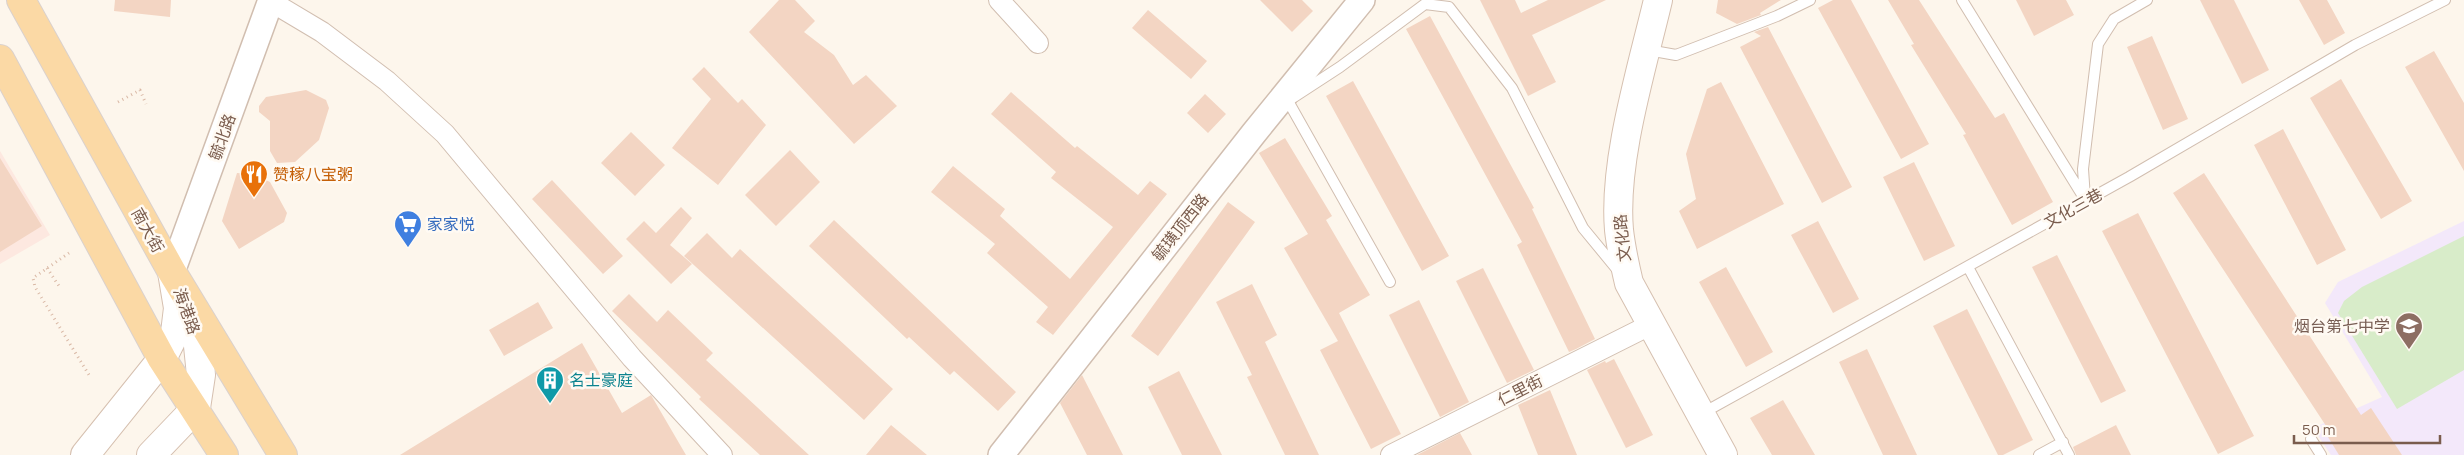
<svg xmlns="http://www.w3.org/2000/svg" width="2464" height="455" font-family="Manrope,'Noto Sans SC',sans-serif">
<rect width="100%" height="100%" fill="#fdf6ec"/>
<!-- commercial -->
<path fill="#fde8e0" d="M 0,151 L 50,235 L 0,264 Z"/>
<!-- education -->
<path fill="#f3e8fa" d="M 2464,221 L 2464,455 L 2331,455 L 2313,428 L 2382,397 L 2325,303 L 2338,282 Z"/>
<!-- green -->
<path fill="#d8ecc9" d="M 2464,236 L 2464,370 L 2397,409 L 2338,313 L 2344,301 L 2362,287 Z"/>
<!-- building -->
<path fill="#f3d5c3" d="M 115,0 L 171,0 L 170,17 L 114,11 Z
M 779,0 L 795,0 L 815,21 L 804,32 L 834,55 L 853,85 L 866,75 L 897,106 L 854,144 L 749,32 Z
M 1260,0 L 1302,0 L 1313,11 L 1292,32 Z
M 1480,0 L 1515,0 L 1521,13 L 1548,0 L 1606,0 L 1532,35 L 1556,82 L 1528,96 Z
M 1718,0 L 1781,0 L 1760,13 L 1761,15 L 1737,24 L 1716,13 Z
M 1833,0 L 1851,0 L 1929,144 L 1901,159 L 1818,8 Z
M 1888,0 L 1919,0 L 1995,118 L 2004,113 L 2053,202 L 2012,225 L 1963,135 L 1966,134 L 1911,45 L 1914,44 Z
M 2016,0 L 2066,0 L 2074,15 L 2034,36 Z
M 2200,0 L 2234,0 L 2269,70 L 2242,84 Z
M 2299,0 L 2327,0 L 2345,33 L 2324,45 Z
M 1148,10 L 1207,61 L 1191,79 L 1132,28 Z
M 1430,16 L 1534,208 L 1532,209 L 1595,339 L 1576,349 L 1569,352 L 1517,245 L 1522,242 L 1406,29 Z
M 1768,27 L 1852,187 L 1822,203 L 1740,47 L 1761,36 L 1754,32 Z
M 2152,36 L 2188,119 L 2163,130 L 2127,47 Z
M 2434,51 L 2464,103 L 2464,171 L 2405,67 Z
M 704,67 L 738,103 L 742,99 L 766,125 L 718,185 L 672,148 L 711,99 L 692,79 Z
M 2341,79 L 2412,201 L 2381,219 L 2310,98 Z
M 1353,81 L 1449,256 L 1422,271 L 1326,96 Z
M 1721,82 L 1784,204 L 1697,249 L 1679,211 L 1696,199 L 1686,154 L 1707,89 Z
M 306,90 L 326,100 L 329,108 L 319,140 L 295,162 L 277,163 L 270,151 L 270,121 L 259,112 L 259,106 L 266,97 Z
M 1011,92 L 1075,148 L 1077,146 L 1138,195 L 1150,181 L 1167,194 L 1053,335 L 1036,322 L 1048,307 L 987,253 L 995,244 L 931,192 L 953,166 L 1005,209 L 1000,216 L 1070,279 L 1113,227 L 1051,178 L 1056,172 L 991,114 Z
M 1205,94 L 1226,114 L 1208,133 L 1187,113 Z
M 2283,129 L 2346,250 L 2317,265 L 2254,145 Z
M 631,132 L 665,165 L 635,196 L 601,163 Z
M 1285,138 L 1332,216 L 1326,220 L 1370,295 L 1339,313 L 1401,434 L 1371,449 L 1320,350 L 1338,341 L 1284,248 L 1308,234 L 1259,153 Z
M 790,150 L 820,182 L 776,226 L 745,195 Z
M 0,158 L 42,226 L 0,252 Z
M 1914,162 L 1955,246 L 1924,261 L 1883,177 Z
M 237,173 L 253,174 L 270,182 L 287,213 L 284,222 L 239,249 L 222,221 Z
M 2204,173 L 2361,415 L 2371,408 L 2402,455 L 2339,455 L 2328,437 L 2332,435 L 2173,193 Z
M 552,180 L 623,256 L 603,274 L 532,199 Z
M 1228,202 L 1255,222 L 1158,356 L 1131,336 Z
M 681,207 L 692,218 L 670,245 L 692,264 L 671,284 L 626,239 L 644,221 L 656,233 Z
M 2138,213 L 2254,436 L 2218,454 L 2102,231 Z
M 834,220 L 1016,392 L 998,411 L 954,371 L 950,375 L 909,337 L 907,339 L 809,246 Z
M 1818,221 L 1859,299 L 1833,313 L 1791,235 Z
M 707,233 L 732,258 L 740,249 L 893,389 L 864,420 L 684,256 Z
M 2057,255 L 2126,391 L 2101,403 L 2032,267 Z
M 1726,267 L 1773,352 L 1746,367 L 1699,282 Z
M 1483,268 L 1534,370 L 1507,383 L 1456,281 Z
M 1252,284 L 1277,335 L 1265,342 L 1319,455 L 1285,455 L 1247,377 L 1252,375 L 1216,302 Z
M 629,294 L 657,322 L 668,310 L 713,353 L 706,360 L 809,455 L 760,455 L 699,399 L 701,397 L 612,311 Z
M 1419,300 L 1469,402 L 1440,417 L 1389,315 Z
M 538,302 L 553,328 L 504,356 L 489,330 Z
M 1967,309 L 2033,440 L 2003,455 L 1998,455 L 1933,326 Z
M 582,343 L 622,413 L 651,395 L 686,455 L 400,455 Z
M 1867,349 L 1917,455 L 1883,455 L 1839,362 Z
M 1614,359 L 1653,435 L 1626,448 L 1587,370 L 1605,361 L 1606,363 Z
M 1179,371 L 1222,455 L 1182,455 L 1148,387 Z
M 1082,375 L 1123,455 L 1087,455 L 1060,403 Z
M 1550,390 L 1577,455 L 1538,455 L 1518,405 Z
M 1783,400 L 1815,455 L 1772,455 L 1750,418 Z
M 891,425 L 927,455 L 866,455 Z
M 2116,425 L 2131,455 L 2076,455 L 2073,447 Z
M 1460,433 L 1472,455 L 1417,455 Z"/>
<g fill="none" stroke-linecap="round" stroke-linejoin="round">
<!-- service casing -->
<g stroke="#d1beb0" stroke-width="12">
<path id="service" d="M 1962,0 L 2086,201
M 1648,50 L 1676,55 L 1777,16 L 1810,0
M 1294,97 L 1340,67 L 1425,4 L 1449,7 L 1512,88 L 1583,228 L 1620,273
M 1288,101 L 1390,282
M 2085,198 L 2083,169 L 2098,44 L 2114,19 L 2147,0
M 1968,267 L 2069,455
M 1701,414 L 2129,177 L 2355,45 L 2445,0
M 2311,439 L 2321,455
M 2039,455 L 2063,442"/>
</g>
<!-- minor casing -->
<g stroke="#d1beb0" stroke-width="22">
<path id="minor" d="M 999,0 L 1038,43
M 270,1 L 322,32 L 387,81 L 445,134 L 632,358 L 722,455
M 1391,455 L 1650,325"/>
</g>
<!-- tertiary casing -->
<g stroke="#d1beb0" stroke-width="28">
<path id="tertiary" d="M 172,272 L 271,0
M 1001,455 L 1254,133 L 1362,0"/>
</g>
<!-- secondary casing -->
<g stroke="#d6c0b0" stroke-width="30">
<path id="secondary" d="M 1658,0 C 1642,68 1613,161 1619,230 C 1621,248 1625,266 1629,283 L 1723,455
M 85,455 L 162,359 L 175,333 L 178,308 L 172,272
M 151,455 L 196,408 L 201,375 L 197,336 L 186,306"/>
</g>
<!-- primary casing -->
<g stroke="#dad1cd" stroke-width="30">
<path id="primary" d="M 21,0 L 172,272 L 283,455
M 0,59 L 162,359 L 224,455"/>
</g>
<!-- path -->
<path stroke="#d9b8a5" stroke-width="3" stroke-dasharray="1 4" stroke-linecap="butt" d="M 118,102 L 140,90 L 146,104
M 69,253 L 33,278 L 35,287 L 89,375
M 47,268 L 59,286"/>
<!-- service -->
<use href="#service" stroke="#fff" stroke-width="10"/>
<!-- minor -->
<use href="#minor" stroke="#fff" stroke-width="20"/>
<!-- tertiary -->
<use href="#tertiary" stroke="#fff" stroke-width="25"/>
<!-- secondary -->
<use href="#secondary" stroke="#fff" stroke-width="28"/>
<!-- primary -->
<use href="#primary" stroke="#fbd9a5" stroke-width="28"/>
</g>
<!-- icons -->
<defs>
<g id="restaurant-pin" transform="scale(1.4375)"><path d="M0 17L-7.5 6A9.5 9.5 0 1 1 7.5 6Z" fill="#e8710a" stroke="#fffaf3"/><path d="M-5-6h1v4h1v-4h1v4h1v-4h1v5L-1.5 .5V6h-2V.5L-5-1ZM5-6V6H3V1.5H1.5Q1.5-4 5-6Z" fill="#fff"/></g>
<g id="supermarket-pin" transform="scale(1.4375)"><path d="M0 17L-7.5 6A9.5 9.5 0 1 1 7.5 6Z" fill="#3f7fe0" stroke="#fffaf3"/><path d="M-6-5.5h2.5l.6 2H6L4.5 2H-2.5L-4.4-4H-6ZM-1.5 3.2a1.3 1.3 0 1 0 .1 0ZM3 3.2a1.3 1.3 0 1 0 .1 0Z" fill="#fff"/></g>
<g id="school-pin" transform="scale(1.4375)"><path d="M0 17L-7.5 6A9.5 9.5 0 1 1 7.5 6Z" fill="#8d6e63" stroke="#fffaf3"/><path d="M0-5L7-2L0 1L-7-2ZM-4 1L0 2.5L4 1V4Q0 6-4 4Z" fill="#fff"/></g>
<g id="building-pin" transform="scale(1.4375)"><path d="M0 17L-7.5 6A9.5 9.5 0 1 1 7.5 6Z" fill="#0f9aa8" stroke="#fffaf3"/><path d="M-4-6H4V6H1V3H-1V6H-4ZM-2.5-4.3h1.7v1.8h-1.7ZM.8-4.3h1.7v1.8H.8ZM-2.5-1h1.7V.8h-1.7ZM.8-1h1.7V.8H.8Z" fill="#fff"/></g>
</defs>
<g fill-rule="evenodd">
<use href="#restaurant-pin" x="254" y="174"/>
<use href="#supermarket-pin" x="408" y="224"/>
<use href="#school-pin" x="2409" y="326"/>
<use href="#building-pin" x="550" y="380"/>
</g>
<g text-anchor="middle" stroke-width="5" stroke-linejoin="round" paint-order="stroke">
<!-- street labels -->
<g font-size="16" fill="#7a5c4d" stroke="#fffaf3">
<text transform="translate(222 137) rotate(-70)" y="6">毓北路</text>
<text transform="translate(2073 208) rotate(-29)" y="6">文化三巷</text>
<text transform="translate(1180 227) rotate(-52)" y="6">毓璜顶西路</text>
<text transform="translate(148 230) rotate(61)" y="6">南大街</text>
<text transform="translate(1622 238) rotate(-96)" y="6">文化路</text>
<text transform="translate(187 311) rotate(70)" y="6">海港路</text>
<text transform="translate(1520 390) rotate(-27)" y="6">仁里街</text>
</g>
<!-- food labels -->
<g font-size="16" fill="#c56008" stroke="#fffaf3" text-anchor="start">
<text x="273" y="180">赞稼八宝粥</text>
</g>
<!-- shop labels -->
<g font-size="16" fill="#366cbe" stroke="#fffaf3" text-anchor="start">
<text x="427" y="230">家家悦</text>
</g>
<!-- education labels -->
<g font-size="16" fill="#785e54" stroke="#fffaf3" text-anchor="end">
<text x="2390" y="332">烟台第七中学</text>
</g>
<!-- culture labels -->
<g font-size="16" fill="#0d838f" stroke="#fffaf3" text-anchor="start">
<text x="569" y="386">名士豪庭</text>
</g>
</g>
<!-- scale -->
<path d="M2294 435v8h146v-8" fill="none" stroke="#7a5c4d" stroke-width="2.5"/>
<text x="2302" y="435" font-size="15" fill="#7a5c4d" stroke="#fffaf3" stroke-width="4" paint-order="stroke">50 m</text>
</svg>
